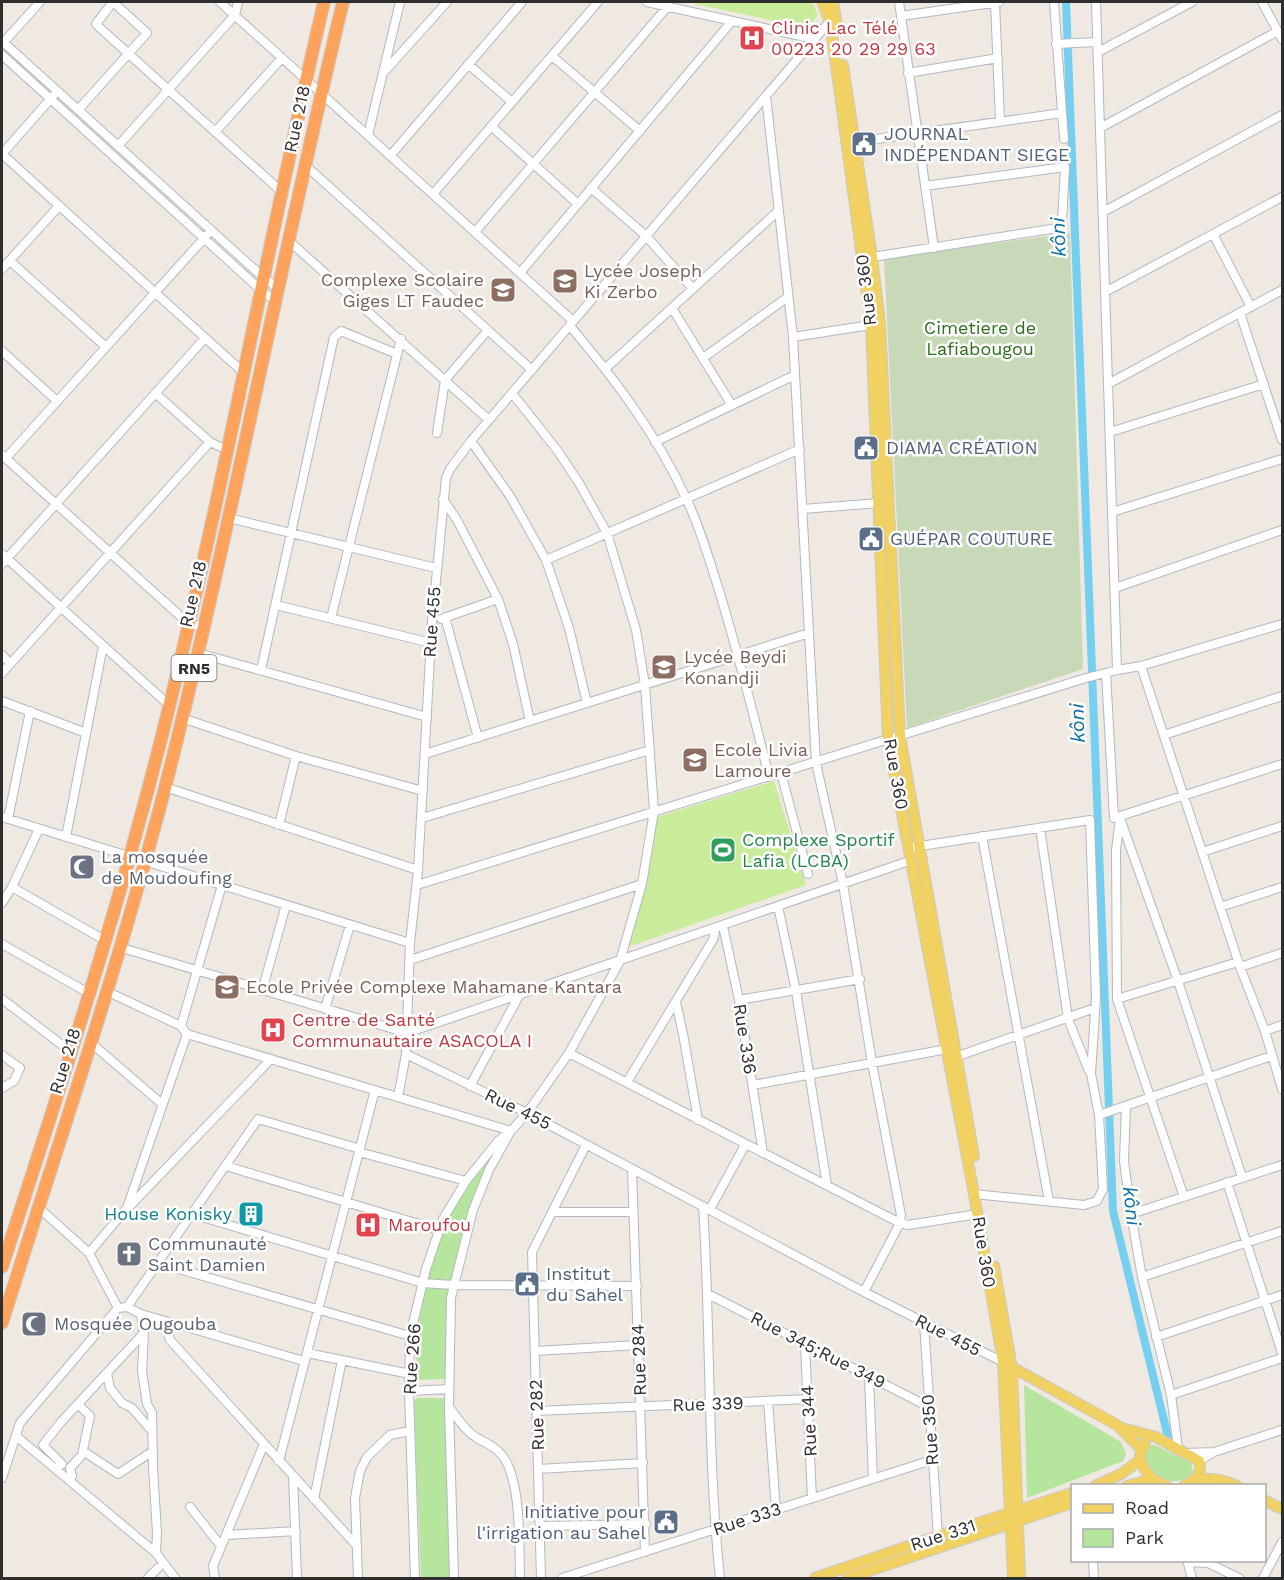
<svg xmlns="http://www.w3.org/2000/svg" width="1284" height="1580" font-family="'Work Sans',sans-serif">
<rect width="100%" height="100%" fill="#efe9e1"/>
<!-- green -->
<path fill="#b6e59e" d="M 499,1147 L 462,1241 L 445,1379 L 416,1380 C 416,1319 426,1255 457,1201 C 469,1181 484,1164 499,1147 Z
M 1024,1385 L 1121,1442 L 1126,1454 L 1123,1461 L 1027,1498 Z
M 417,1398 L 445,1398 L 453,1578 L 421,1578 L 414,1402 Z
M 1150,1445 L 1155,1445 L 1191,1463 L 1193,1471 L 1191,1476 C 1171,1489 1147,1476 1145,1452 Z"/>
<!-- cemetery -->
<path fill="#c8d9b8" d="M 1070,233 L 1083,669 L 907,728 L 884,258 Z"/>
<!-- pitch -->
<path fill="#c9ec9a" d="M 687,2 L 812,2 L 818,15 L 807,28 Z
M 774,781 L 806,885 L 625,948 L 647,882 L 657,817 Z"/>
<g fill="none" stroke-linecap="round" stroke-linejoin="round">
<!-- canal -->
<path stroke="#75cff0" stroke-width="8" d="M 1066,2 L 1113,1211 L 1168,1437"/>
<!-- minor casing -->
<g stroke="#b4b7c1" stroke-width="10">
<path id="minor" d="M 113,2 L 96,24 L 100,28 L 283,193
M 220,2 L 573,321
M 647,2 L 814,39
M 899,2 L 934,248
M 995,2 L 1000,121
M 1054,2 L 1064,139
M 1096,2 L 1117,670
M 1262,2 L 1282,39
M 901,16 L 999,2
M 2,41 L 264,278 L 279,289
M 2,44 L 40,2
M 1056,44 L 1097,42
M 1098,52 L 1192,2
M 2,55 L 262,291 L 276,301
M 552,56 L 640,131
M 468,64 L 512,102
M 385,71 L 447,2
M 908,73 L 998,58
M 766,96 L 793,337 L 816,763 L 843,884 L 872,1063 L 901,1215 L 900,1223 L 864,1292
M 78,110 L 147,33 L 113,2
M 491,126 L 578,204
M 1100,128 L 1278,31
M 215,132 L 282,58
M 368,135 L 400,2
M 855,142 L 1062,113
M 118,146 L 235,15 L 238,2
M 2,154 L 244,373
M 2,154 L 53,96
M 390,156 L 522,2
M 305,165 L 532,370
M 591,188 L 646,236 L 693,289
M 433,194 L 598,2
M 1103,212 L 1282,115
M 475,232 L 668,6
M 1213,234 L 1251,307
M 289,241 L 489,420
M 872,257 L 1058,228 L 1062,222 L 1065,167 L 925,186
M 10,261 L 106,347
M 2,269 L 59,206
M 520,273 L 732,21
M 1105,292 L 1282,197
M 672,308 L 731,404
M 1240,313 L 1282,440
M 570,326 C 614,378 657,435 686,498 C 699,525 708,555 717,584 C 737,648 753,712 769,777
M 793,337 L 877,324
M 2,351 L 57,401
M 703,358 L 788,297
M 606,368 L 777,212
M 1108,384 L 1282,290
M 155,393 L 210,442 L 229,451
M 1110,432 L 1264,384
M 437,433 L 445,380 L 488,330
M 471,441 L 510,496 L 546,560 L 569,628 L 587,703
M 655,442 L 795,375
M 2,455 L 189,624 L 204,627
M 6,458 L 207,235
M 443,499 L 457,520 L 498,599 L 513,644 L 530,721
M 803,509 L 879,503
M 1112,512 L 1282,459
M 229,518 L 436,568
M 2,554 L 170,706
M 546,560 L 800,449
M 2,564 L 205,338
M 1115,588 L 1282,530
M 276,605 L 431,643
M 445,617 L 478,738
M 331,618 L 401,339
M 441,619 L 498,599
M 198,653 L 427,717
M 2,655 L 10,663
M 1141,666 L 1240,967 L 1265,1031 L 1282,1089
M 261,670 L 334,337 L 341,331 L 397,354
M 2,673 L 210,442
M 1106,673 L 1114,818 L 1282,764
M 2,701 L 86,733
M 182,718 L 296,756 L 423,791
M 1164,735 L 1282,696
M 425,754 L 809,633
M 781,773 L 808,874
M 165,787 L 418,870
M 2,817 L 410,943
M 422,818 L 650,750
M 1120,818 L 1116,850 L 1117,999 L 1184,1197
M 8,819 L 30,711
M 1121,821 L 1178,981 L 1242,1177
M 279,825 L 296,756
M 1040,828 L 1068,1019 L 1089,1071
M 982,836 L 1049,1201
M 66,837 L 103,646
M 914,847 L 1090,820 L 1096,997 L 1091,1074 L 1099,1115 L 1103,1189 L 1097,1201 L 1084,1205 L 974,1194
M 1202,852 L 1282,826
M 417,885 L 1086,678 L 1117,670 L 1141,666 L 1282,624
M 12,887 L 106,941
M 2,903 L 12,887 L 39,829
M 778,906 L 796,991 L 827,1185
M 1220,907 L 1282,887
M 723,926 L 739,1000 L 763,1153
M 2,944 L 90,994
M 119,947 L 407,1033 L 912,860
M 410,960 L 642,884
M 1240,967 L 1282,953
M 106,991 L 181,1026 L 187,1034 L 511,1131
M 262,991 L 286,905
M 2,999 L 62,1045
M 1117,999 L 1238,962
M 739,1000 L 860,979
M 676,1002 L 683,1034 L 698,1120
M 325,1009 L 350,925
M 181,1026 L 222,885
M 1265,1031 L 1282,1025
M 90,1042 L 162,1104
M 569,1053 L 900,1223 L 908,1225 L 978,1214
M 406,1054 L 527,1113 L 864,1292 L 1003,1362
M 2,1055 L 20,1068 L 14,1081 L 2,1088
M 958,1056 L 1095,1008
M 627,1082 L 714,938 L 715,928
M 753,1085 L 947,1049
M 470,1086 L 520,994
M 398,1097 L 406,1054 L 410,943 L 418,870 L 432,622 L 446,478 L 450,469 L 471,441 L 830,21 L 832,20
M 1126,1106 L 1124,1161 L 1131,1214 L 1142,1277 L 1171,1395 L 1178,1448
M 1099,1115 L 1271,1056
M 359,1152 L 466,1181
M 226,1166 L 439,1230
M 632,1169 L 645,1552
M 1227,1182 L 1282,1353
M 130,1206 L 271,1059
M 703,1206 C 711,1330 707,1455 720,1578
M 38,1207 L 89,1253
M 710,1209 L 745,1145
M 553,1212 L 632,1212
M 192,1214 L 423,1283 L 453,1285 L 637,1286
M 1131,1214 L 1282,1165
M 158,1263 L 410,1336
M 1142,1277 L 1282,1231
M 708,1294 L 929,1407
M 127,1307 L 258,1119 L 360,1149
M 118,1308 L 89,1253 L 127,1208 L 187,1034
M 141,1314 L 304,1361
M 165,1321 L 170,1340 L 357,1546
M 924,1323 L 938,1536
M 1156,1337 L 1282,1295
M 805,1344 L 812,1498
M 535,1351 L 638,1345
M 307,1353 L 410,1374
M 107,1373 L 110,1388 L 122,1403 L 132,1408 L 151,1430
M 869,1377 L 873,1479
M 409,1391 L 449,1389
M 1171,1395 L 1282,1358
M 768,1401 L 776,1510
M 449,1407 C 457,1417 465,1431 477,1438 C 485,1443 493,1445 500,1453 C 522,1475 519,1547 520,1578
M 536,1411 L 808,1399
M 16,1436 L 156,1553 L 175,1578
M 83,1451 L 118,1474 L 153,1451
M 1186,1453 L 1214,1452
M 279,1461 L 375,1090
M 1199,1461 L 1214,1452 L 1282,1430
M 56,1469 L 62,1464 L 43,1445 L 61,1422 L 144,1333
M 538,1469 L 643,1463
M 293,1476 L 297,1578
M 2,1478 L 20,1423 L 118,1308 L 127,1307 L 141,1314 L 144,1333 L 142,1371 L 147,1404 L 152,1413 L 153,1467 L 157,1533 L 156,1553
M 69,1480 L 72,1476 L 70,1468 L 82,1455 L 90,1416 L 78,1404
M 314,1499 L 342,1360
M 190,1507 L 221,1546
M 540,1526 L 646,1524
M 226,1535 L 296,1531
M 1093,1560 L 1094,1578
M 1187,1560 L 1192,1578
M 1188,1562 L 1208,1563 L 1239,1578
M 148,1578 L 158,1568
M 215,1578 L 213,1566 L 264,1444
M 358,1578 L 355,1498 L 360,1471 L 367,1457 L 390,1435 L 410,1431
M 415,1578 L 409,1391 L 410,1336 L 426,1269 L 443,1219 L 466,1181 L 498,1141 L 511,1131 L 527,1113 L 569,1053 L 620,961 L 642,884 L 654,811 L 645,685 L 636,630 L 607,533 L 579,483 L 557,450 L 512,393
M 454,1578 L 449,1407 L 451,1298 L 473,1210 L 489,1170 L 509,1134
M 541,1578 L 532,1252 L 586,1145
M 562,1578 L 932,1460
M 1263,1578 L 1282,1542"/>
</g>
<!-- major casing -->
<g stroke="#c9c9c9" stroke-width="12">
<path id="major" d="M 822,2 L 830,21 L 871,324 L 888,740 L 974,1194 L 1003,1362 L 1013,1578
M 833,2 L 837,26
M 843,65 L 872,257 L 880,323 L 900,736 L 974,1156
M 994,1266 L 1012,1368 L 1020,1578
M 1008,1365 L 1117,1425 L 1141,1449
M 1122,1428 L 1156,1437 L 1199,1461 C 1203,1474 1195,1481 1184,1486
M 1145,1444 L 1140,1455 C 1141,1470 1152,1481 1167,1486
M 1195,1479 C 1210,1478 1224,1479 1237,1486
M 1095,1486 L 1121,1474 L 1140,1460
M 1127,1486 L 1153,1479
M 1264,1500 L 1282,1509
M 815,1578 L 938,1536 L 1072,1493
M 848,1578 L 1072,1503"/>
</g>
<!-- highway casing -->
<g stroke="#c9c9c9" stroke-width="14">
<path id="highway" d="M 2,1267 C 62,1082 123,897 169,707 C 227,473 269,236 324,2
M 2,1323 C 58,1144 119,966 166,784 C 232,525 280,262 343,2"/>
</g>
<!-- minor -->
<use href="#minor" stroke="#fff" stroke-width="8"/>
<!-- major -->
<use href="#major" stroke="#f2d163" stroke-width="10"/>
<!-- highway -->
<use href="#highway" stroke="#ffa35c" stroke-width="12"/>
</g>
<!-- icons -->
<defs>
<g id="hospital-square" transform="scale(1.35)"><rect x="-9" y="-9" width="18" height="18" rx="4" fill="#e0444e" stroke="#fff"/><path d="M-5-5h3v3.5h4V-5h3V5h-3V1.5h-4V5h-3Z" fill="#fff"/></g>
<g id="civic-square" transform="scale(1.35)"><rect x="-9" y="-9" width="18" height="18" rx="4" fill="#5c6f8a" stroke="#fff"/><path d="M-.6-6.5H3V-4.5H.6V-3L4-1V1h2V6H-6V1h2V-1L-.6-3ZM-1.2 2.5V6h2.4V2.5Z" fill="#fff"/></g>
<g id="school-square" transform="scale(1.35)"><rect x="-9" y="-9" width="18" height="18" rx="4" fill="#8d6e63" stroke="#fff"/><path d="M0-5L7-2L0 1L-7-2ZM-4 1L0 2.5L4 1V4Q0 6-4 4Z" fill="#fff"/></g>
<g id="stadium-square" transform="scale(1.35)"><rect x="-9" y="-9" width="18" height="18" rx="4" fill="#2e9e5b" stroke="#fff"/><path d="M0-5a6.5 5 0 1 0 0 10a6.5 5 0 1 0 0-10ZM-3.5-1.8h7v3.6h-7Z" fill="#fff"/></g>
<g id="mosque-square" transform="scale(1.35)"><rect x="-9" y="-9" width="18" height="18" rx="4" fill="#6b7280" stroke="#fff"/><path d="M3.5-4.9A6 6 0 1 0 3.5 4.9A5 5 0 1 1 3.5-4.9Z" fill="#fff"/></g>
<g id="building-square" transform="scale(1.35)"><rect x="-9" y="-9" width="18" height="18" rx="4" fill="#0f9aa8" stroke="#fff"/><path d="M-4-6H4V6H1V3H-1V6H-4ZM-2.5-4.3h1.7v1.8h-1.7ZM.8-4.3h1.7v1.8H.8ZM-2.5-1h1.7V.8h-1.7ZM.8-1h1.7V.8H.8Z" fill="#fff"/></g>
<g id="church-square" transform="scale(1.35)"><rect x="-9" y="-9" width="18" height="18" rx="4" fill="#6b7280" stroke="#fff"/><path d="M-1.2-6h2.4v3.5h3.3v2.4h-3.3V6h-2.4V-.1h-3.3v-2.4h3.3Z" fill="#fff"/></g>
</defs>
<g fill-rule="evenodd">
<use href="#hospital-square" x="752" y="38"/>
<use href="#civic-square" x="864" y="144"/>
<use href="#school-square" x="565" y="281"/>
<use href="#school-square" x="503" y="290"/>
<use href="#civic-square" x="866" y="448"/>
<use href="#civic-square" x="871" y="539"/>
<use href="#school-square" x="664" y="667"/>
<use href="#school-square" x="695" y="760"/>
<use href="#stadium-square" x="723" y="850"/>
<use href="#mosque-square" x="82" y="867"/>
<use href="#school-square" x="227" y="987"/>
<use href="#hospital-square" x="273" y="1030"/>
<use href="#building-square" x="251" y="1214"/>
<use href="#hospital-square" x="368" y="1225"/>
<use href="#church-square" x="129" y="1254"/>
<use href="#civic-square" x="527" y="1284"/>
<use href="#mosque-square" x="34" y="1324"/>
<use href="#civic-square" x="666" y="1522"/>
</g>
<g text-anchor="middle" stroke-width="5" stroke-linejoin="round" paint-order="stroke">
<!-- shield labels -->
<rect fill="#fff" stroke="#6d6d6d" stroke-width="1.5" x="171.5" y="655" width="45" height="26" rx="4.5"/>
<g font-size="16" font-weight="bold" fill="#2e2e2e">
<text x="194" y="674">RN5</text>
</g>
<!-- health labels -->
<g font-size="18" fill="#be3a42" stroke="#fff" text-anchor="start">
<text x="771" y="34">Clinic Lac Télé<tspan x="771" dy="21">00223 20 29 29 63</tspan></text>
<text x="292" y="1026">Centre de Santé<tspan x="292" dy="21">Communautaire ASACOLA I</tspan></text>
<text x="388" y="1231">Maroufou</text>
</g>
<!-- street labels -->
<g font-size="18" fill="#2e2e2e" stroke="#fff">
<text transform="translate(297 119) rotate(-78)" y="6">Rue 218</text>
<text transform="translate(866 290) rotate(-97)" y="6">Rue 360</text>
<text transform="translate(193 594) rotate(-77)" y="6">Rue 218</text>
<text transform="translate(432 622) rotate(-86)" y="6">Rue 455</text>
<text transform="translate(896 774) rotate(80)" y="6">Rue 360</text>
<text transform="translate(745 1039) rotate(81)" y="6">Rue 336</text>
<text transform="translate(65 1061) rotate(-73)" y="6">Rue 218</text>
<text transform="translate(518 1109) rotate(26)" y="6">Rue 455</text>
<text transform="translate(984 1252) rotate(81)" y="6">Rue 360</text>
<text transform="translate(948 1335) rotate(27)" y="6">Rue 455</text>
<text transform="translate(818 1350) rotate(27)" y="6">Rue 345;Rue 349</text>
<text transform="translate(412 1359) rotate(-86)" y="6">Rue 266</text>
<text transform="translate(639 1360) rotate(-92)" y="6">Rue 284</text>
<text transform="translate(708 1404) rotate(-2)" y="6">Rue 339</text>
<text transform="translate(537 1415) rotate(-92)" y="6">Rue 282</text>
<text transform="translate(809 1421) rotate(-93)" y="6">Rue 344</text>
<text transform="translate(930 1430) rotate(-94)" y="6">Rue 350</text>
<text transform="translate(747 1519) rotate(-18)" y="6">Rue 333</text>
<text transform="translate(943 1535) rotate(-18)" y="6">Rue 331</text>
</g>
<!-- service labels -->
<g font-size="18" fill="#4e5e75" stroke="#fff" text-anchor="start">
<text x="884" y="140">JOURNAL<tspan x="884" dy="21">INDÉPENDANT SIEGE</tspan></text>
<text x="886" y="454">DIAMA CRÉATION</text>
<text x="890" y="545">GUÉPAR COUTURE</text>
<text x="546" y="1280">Institut<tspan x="546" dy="21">du Sahel</tspan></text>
<text x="646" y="1518" text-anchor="end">Initiative pour<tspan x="646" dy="21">l'irrigation au Sahel</tspan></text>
</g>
<!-- education labels -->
<g font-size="18" fill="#785e54" stroke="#fff" text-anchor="start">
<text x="584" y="277">Lycée Joseph<tspan x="584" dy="21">Ki Zerbo</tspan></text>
<text x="484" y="286" text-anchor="end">Complexe Scolaire<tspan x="484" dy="21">Giges LT Faudec</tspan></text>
<text x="684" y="663">Lycée Beydi<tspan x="684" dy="21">Konandji</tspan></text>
<text x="714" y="756">Ecole Livia<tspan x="714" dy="21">Lamoure</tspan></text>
<text x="246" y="993">Ecole Privée Complexe Mahamane Kantara</text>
</g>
<!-- park labels -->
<g font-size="18" fill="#2c6e1b" stroke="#fff">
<text x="980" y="334">Cimetiere de<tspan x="980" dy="21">Lafiabougou</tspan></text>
</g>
<!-- leisure labels -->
<g font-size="18" fill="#27864d" stroke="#fff" text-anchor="start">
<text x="742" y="846">Complexe Sportif<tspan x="742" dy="21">Lafia (LCBA)</tspan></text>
</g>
<!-- worship labels -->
<g font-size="18" fill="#5b616d" stroke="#fff" text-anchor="start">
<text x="101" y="863">La mosquée<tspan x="101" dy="21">de Moudoufing</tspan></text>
<text x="148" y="1250">Communauté<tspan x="148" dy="21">Saint Damien</tspan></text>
<text x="54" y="1330">Mosquée Ougouba</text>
</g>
<!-- culture labels -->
<g font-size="18" fill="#0d838f" stroke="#fff" text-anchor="end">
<text x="232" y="1220">House Konisky</text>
</g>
<!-- water labels -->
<g font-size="20" font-style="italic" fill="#0d6fa3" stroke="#fff">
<text transform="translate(1058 237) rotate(-92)" y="7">kôni</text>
<text transform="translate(1077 723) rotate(-92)" y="7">kôni</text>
<text transform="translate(1132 1206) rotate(83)" y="7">kôni</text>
</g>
</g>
<!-- border -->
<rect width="1284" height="1580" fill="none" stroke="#2e2e2e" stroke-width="6"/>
<!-- legend -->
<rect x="1071" y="1484" width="195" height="78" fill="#ffffff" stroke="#ababab" stroke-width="1.5"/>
<rect x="1083" y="1504" width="30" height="9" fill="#f2d163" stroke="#ababab" stroke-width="1.5"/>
<text x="1125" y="1514" font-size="18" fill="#2e2e2e">Road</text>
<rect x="1083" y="1529" width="30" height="18" fill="#b6e59e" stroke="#ababab" stroke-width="1.5"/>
<text x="1125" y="1544" font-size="18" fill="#2e2e2e">Park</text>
</svg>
